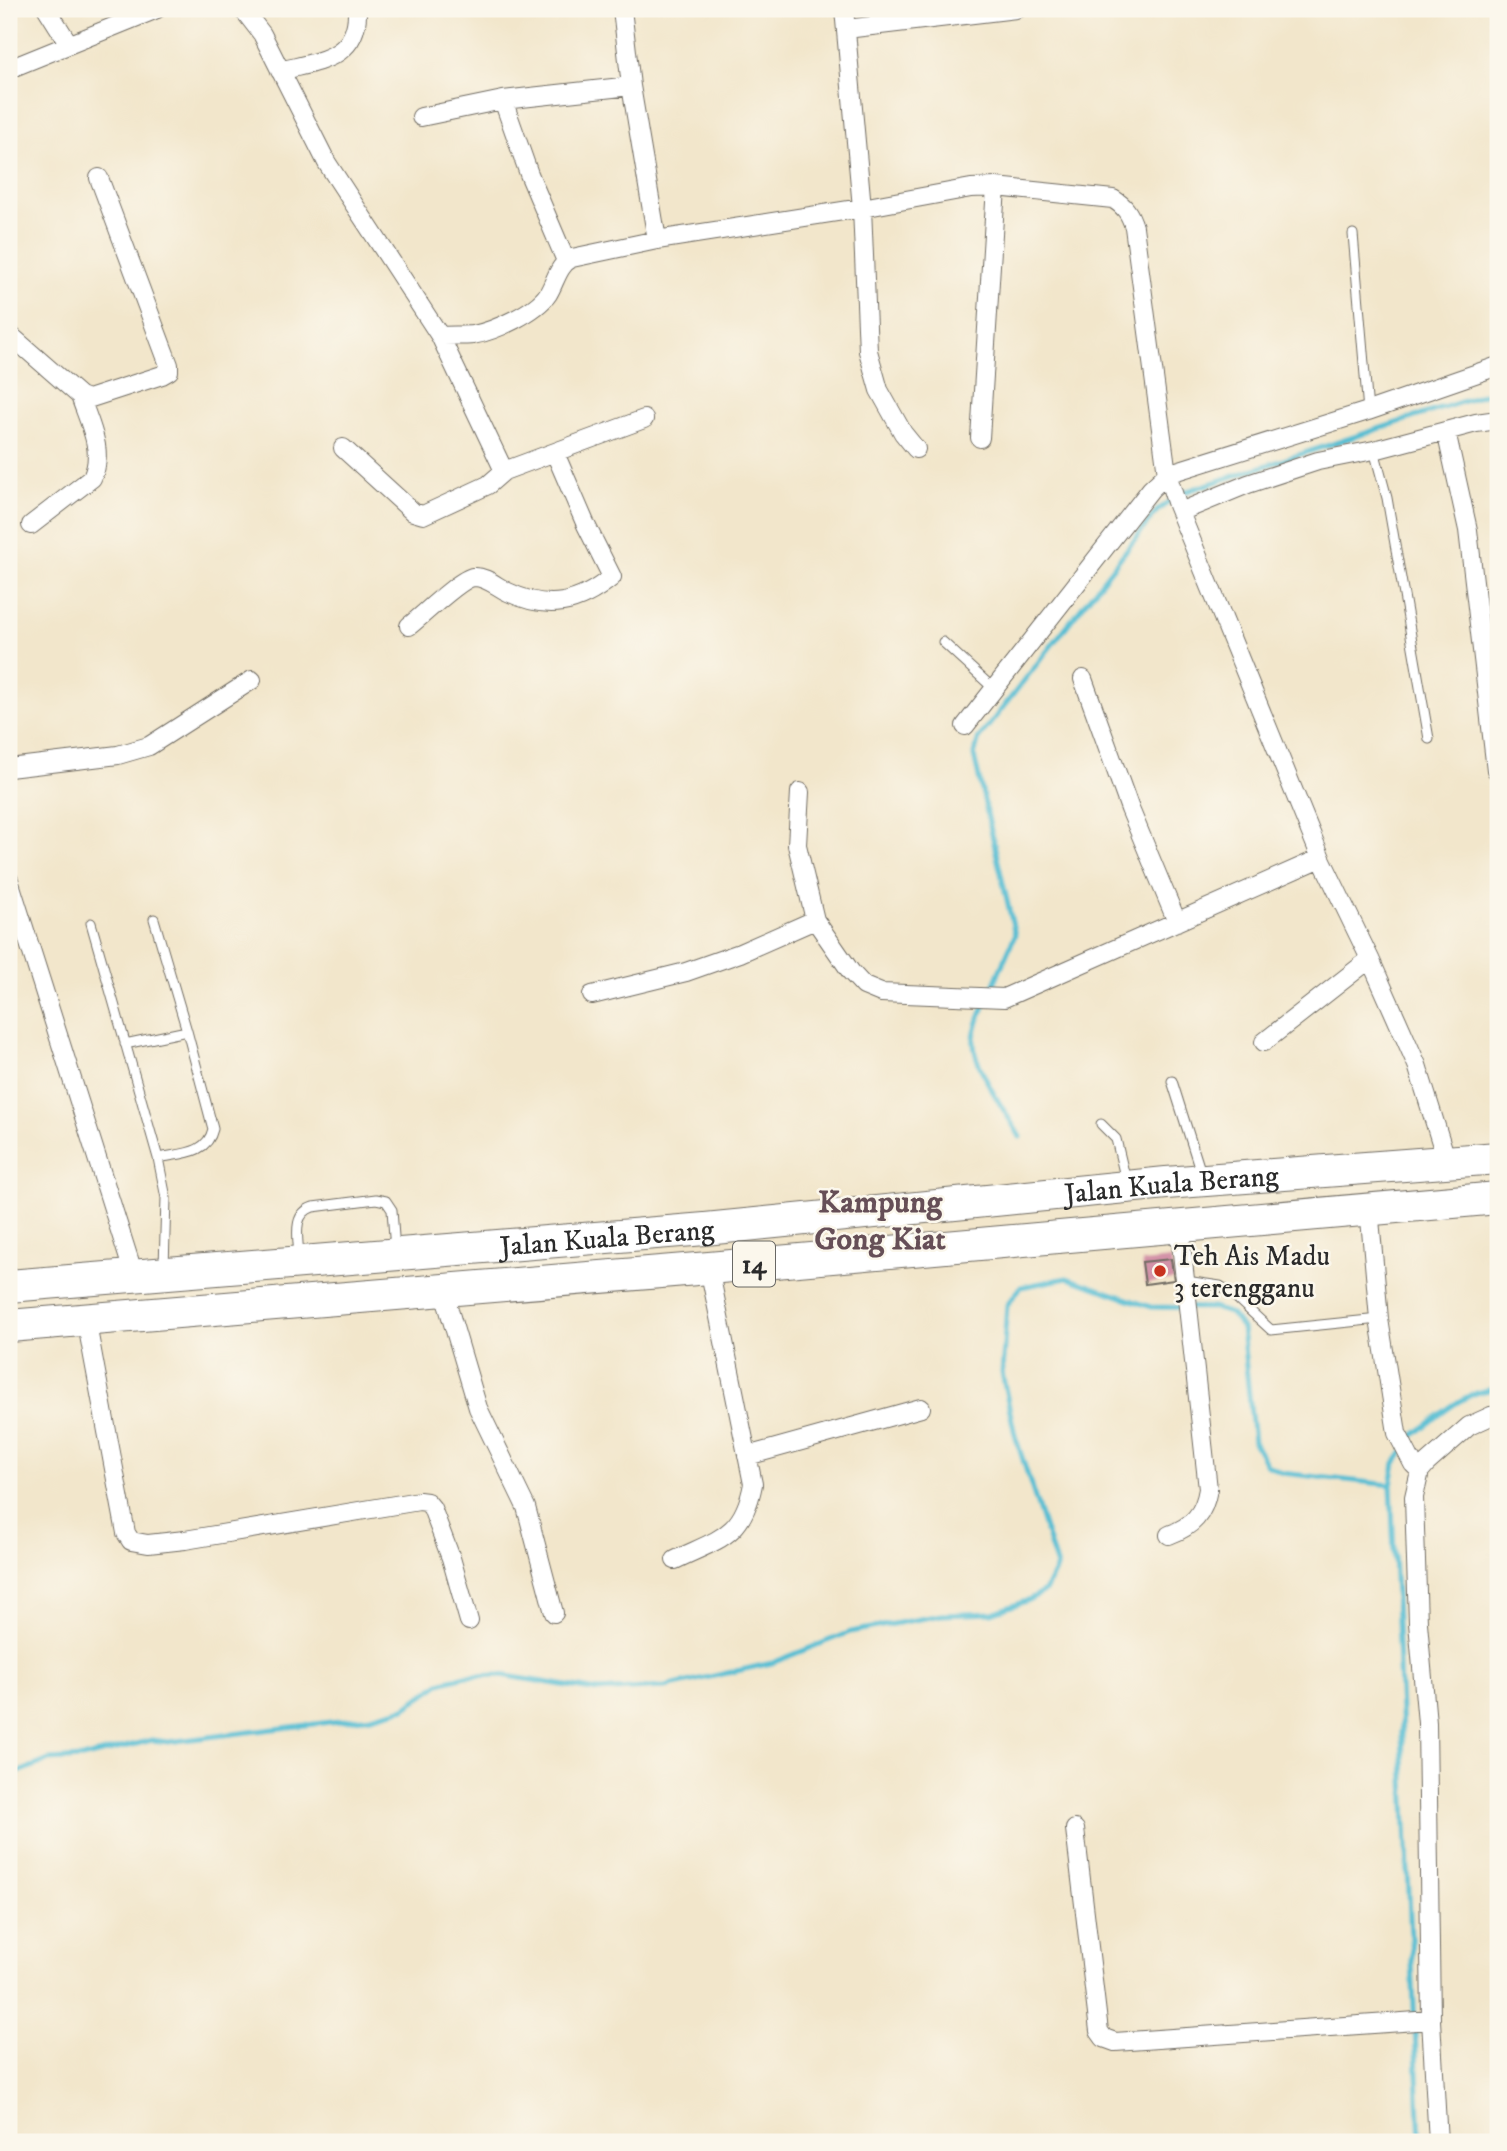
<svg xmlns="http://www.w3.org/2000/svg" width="1507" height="2151" font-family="'IM FELL DW Pica',serif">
<rect width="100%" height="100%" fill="#fbf7ec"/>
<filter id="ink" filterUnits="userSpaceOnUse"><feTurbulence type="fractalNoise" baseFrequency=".0143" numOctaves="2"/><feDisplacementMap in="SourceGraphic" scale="14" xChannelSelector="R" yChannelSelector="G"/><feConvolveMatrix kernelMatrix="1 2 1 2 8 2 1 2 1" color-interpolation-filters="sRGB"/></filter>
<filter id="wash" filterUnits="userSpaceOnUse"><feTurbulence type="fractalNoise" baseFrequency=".00686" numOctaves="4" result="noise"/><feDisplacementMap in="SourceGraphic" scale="28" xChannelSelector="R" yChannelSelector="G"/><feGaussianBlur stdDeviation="1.57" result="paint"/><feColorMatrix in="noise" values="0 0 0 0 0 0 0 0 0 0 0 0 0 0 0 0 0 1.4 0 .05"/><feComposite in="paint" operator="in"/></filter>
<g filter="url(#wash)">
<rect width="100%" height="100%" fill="#f2e6cb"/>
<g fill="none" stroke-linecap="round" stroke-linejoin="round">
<!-- stream -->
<path stroke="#56bed3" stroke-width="5" d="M 1178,494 L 1498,390
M 990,993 L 1015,935 L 974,756 L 979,738 L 1157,511 L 1171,500
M 986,1002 C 981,1014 975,1025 974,1038 C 971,1065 1007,1113 1020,1137
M 1408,1444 L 1413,1436 C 1439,1416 1464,1390 1498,1389
M 1403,1452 L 1395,1463 L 1391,1485 L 1420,2142
M 9,1776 L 49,1760 L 82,1758 L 152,1740 L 168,1742 L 371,1717 L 405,1708 L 440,1683 L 465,1676 L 501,1675 L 598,1691 L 665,1687 L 772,1663 L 850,1632 L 941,1615 L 992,1613 L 1026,1601 L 1045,1591 L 1057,1567 L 1015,1435 L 1002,1373 L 1007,1305 L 1021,1287 L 1067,1278 L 1151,1307 L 1213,1308 L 1231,1314 L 1242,1328 L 1254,1442 L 1267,1465 L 1282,1473 L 1391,1485"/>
</g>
<g id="blocks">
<!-- building -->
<path fill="#d392a8" d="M 1171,1259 L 1174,1280 L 1145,1284 L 1142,1262 Z"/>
</g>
</g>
<g filter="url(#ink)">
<use href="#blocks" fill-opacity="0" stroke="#716c63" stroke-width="2"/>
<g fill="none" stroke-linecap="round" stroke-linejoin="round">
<!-- lane casing -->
<g stroke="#716c63" stroke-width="11">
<path id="lane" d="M 1353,234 L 1368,411
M 1374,450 L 1387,498 L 1429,739
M 943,642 L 994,689
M 154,919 L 187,1031
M 91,923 L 158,1158 L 166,1198 L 164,1268
M 125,1044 L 187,1031 L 213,1129 C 207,1155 181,1153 158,1158
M 1172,1081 L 1202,1176
M 1101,1124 L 1116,1139 L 1126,1181
M 299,1256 C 298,1237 292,1214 313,1207 L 376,1199 L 386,1201 L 392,1210 L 395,1250
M 1186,1281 L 1220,1286 L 1231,1293 L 1271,1330 L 1379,1319"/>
</g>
<!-- street casing -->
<g stroke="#716c63" stroke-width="20">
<path id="street" d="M 47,9 L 69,44
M 241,9 L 245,12 L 262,34 L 327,163 L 440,336 L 504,471 L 488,485 L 423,515 L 413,512 L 343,448
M 622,9 L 631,86 L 657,240
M 844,9 L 862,208 L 868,351 L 879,390 L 903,433 L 916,449
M 846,29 L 1016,9
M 9,69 L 157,9
M 280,71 C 318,61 359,59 357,9
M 503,100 L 529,174 L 566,261
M 421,117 L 503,100 L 631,86
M 9,334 L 80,396 L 88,399 L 162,375 L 169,371 L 169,365 L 99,178
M 440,336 C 450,335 462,336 473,335 C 495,331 536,312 548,294 C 556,281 558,265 572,258 L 657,240 L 862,208 L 971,188 L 996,187 L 1113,199 C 1125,206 1130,214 1134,227 L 1167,474 L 1368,411 L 1498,366
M 1446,431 L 1468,530 L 1496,770
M 980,438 L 996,187
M 504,471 L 644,419
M 1167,474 L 1177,505 L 1321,858 L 1370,959 L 1417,1065 L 1447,1162
M 1180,512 L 1248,484 L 1318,461 L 1374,450 L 1476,423 L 1498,420
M 31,525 L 92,478 C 105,451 89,423 80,396
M 409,626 C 422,616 460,579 473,577 C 486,576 497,587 508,592 C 548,611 578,605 612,577 L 586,525 L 555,453
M 1083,679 L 1130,809 L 1177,922
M 965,726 L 1151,489 L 1167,474
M 9,768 L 118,755 L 149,746 L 252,680
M 800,792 L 797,845 L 815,920 L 851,972 L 864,986 L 881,993 L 1004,998 L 1321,858
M 9,880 L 134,1275
M 592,995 L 686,972 L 740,953 L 815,920
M 1264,1042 L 1370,959
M 1369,1208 L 1379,1319 L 1397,1433 L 1413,1464 L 1420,1471
M 443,1290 L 478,1408 L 526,1507 L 554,1613
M 86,1319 L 126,1533 L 131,1541 L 148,1544 L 185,1540 L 419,1501 L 427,1502 L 432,1508 L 451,1558 L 469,1621
M 747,1456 L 921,1408
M 1169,1535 C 1193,1526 1204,1514 1208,1489 L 1179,1225
M 675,1560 C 718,1539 743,1537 753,1484 L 709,1268
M 1075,1829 L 1099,2031 L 1104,2038 L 1115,2042 L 1431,2020
M 1438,2142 L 1431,2020 L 1427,1723 L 1418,1623 L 1414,1497 L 1420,1471 L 1427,1463 L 1469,1426 L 1491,1416 L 1498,1415"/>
</g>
<!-- highway casing -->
<g stroke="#716c63" stroke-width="34">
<g id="highway">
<path id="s1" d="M 9,1286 L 705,1229 L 1166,1183 L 1498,1158"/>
<path d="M 9,1326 L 709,1268 L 1498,1198"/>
</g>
</g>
<!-- lane -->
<use href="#lane" stroke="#fff" stroke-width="9"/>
<!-- street -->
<use href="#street" stroke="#fff" stroke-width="18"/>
<!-- highway -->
<use href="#highway" stroke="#fff" stroke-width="32"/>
</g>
</g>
<!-- markers -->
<circle fill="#c8321e" stroke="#fbf7ec" stroke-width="2.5" cx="1160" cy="1271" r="7"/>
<g text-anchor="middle" stroke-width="5" stroke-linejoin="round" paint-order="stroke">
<!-- shield labels -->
<rect fill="#fbf7ec" stroke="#696865" stroke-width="2" x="733" y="1241.5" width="42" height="45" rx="5"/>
<g font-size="26" font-weight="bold" fill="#2b2b2b">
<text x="754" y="1273">14</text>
</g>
<!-- street labels -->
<g font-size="28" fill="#2b2b2b" stroke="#fbf7ec">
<text dy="10" stroke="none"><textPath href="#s1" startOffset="1167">Jalan Kuala Berang</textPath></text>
<text dy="10" stroke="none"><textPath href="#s1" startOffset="600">Jalan Kuala Berang</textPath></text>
</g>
<!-- poi labels -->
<g font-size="28" fill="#2b2b2b" stroke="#fbf7ec" text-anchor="start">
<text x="1174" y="1265">Teh Ais Madu<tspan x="1174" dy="32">3 terengganu</tspan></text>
</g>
<!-- quarter labels -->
<g font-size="32" font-weight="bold" fill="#664f57" stroke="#fbf7ec">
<text x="880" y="1212">Kampung<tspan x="880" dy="37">Gong Kiat</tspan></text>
</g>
</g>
<!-- margin -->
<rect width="1507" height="2151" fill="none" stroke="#fbf7ec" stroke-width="35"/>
</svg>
